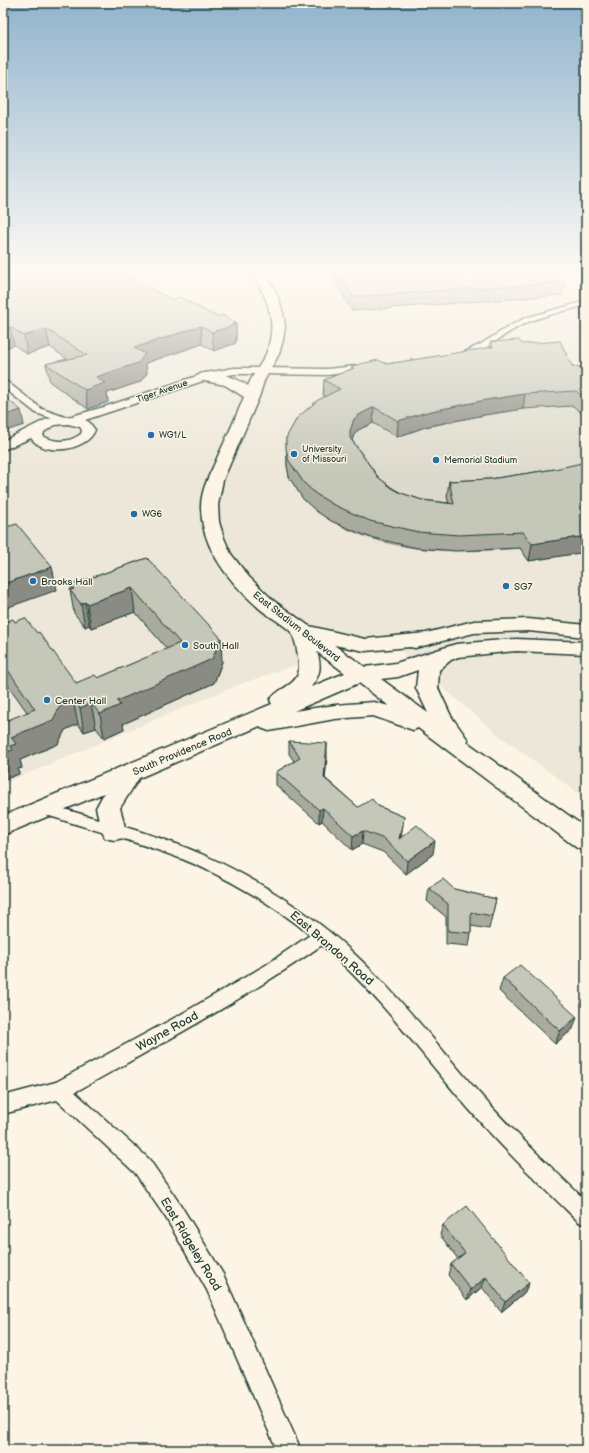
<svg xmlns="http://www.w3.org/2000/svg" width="589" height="1453" font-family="'Balsamiq Sans',sans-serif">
<rect width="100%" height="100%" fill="#fcf5e5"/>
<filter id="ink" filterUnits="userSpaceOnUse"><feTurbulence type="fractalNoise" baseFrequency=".025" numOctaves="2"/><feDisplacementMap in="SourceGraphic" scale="8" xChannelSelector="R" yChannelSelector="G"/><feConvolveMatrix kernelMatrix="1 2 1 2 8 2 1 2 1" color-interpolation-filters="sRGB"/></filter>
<g filter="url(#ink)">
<!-- built -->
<path fill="#ece7d8" d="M 3,273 L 586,273 L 586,799 L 496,733 L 382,635 L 235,686 L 3,784 Z"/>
<!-- green -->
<path fill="#dcdacc" stroke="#7e8c80" d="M 586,384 L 586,552 L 529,561 L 520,548 C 460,553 396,554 341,526 C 325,517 309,507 299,492 C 283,469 283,457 297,434 Z"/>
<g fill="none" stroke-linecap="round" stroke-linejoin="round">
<!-- minor casing -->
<g stroke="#1f3d34" stroke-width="3">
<path id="minor" d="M 586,301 L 586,305 C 565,311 544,315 524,324 C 501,335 486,352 460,359 L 456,356 L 481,344 L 510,326 L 525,318 Z
M 366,365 L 369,366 L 370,368 L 369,370 L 327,375 L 265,374 L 260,371 L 265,368 L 327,369 Z
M 3,380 L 6,381 L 42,409 L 68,418 L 70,420 L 65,423 L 36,413 L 3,387 Z
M 45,803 C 98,820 154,833 206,856 C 235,869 263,885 290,903 C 366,952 420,1025 479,1093 C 512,1131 550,1166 586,1201 L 586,1225 L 579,1222 C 541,1185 502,1148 467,1107 C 420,1052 377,993 322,945 C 243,1000 159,1045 75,1092 L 149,1159 L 180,1204 L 223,1274 L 301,1450 L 277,1450 L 207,1290 L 166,1218 L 135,1173 L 57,1100 L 3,1114 L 3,1096 L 56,1082 L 178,1016 L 266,965 L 310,935 C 276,906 223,875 182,859 C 135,841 87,828 40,813 L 37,809 L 40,805 Z"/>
</g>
<!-- tertiary casing -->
<g stroke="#1f3d34" stroke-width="3">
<path id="tertiary" d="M 234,368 L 265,368 L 269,369 L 271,371 L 269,373 L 265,374 L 234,374 L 212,378 L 85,420 L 89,422 L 95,430 C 87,451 44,457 31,438 L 3,450 L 3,441 L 47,419 L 72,416 L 104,407 L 206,373 ZM 68,424 L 80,427 L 82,430 L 81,434 C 69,443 56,443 43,436 L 44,432 L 55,425 Z"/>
</g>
<!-- primary casing -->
<g stroke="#1f3d34" stroke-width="3">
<path id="primary" d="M 251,273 L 263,273 L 273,286 L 279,300 L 283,313 L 285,327 L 283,340 L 279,354 L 264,381 L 259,397 L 223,480 L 218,505 L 219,522 L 224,538 L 231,554 L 249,577 L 274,601 L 309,626 L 365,639 L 426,633 L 474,621 L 528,619 L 586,625 L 586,637 L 528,631 L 474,633 L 415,648 L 410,647 L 365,651 L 334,645 L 365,667 L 396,663 L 456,644 L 516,639 L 586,642 L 586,654 L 516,651 L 458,657 L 451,660 L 439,670 L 438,688 L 451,716 L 468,740 L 467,742 L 586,828 L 586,850 L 577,848 L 418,728 L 413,730 L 373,716 L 335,719 L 269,731 L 261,728 L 260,726 L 139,778 L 120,808 L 126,831 L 123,838 L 114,840 L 105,838 L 102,831 L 96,808 L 104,793 L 3,835 L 3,816 L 272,704 L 270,700 C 277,689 294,686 298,674 C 301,666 296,639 291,632 C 285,625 268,616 260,609 C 230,583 201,548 201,507 C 201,488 211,473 218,456 C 227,437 236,417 244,397 L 225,385 L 200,380 L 198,377 L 200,374 C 215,370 235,377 248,386 C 252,375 261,365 266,354 C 278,323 269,299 251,273 ZM 317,652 L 345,673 L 311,687 C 320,675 322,667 317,652 ZM 418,670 L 416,688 L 428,713 L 381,679 L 398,677 ZM 359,683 L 389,706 L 374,702 L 335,705 L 294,711 Z"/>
</g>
<!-- minor -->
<use href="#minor" fill="#fcf5e5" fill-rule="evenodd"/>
<!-- tertiary -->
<use href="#tertiary" fill="#fcf5e5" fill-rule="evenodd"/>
<!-- primary -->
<use href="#primary" fill="#fcf5e5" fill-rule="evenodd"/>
</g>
<!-- wall -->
<path fill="#a9ab9f" stroke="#1f3d34" d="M 3,273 L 172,300 L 217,317 L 236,322 L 236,341 L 235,341 L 236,343 L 214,351 L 202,344 L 146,363 L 147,373 L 140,382 L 107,393 L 108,402 L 88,409 L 50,382 L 46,364 L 67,359 L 50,347 L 27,354 L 14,345 L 3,349 Z
M 331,273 L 556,273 L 565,282 L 562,295 L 352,311 Z
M 490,342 L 522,344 L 572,366 L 586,368 L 586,417 L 573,406 L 523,409 L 484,415 L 425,427 L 397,437 L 373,423 L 358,430 L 354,435 L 352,440 L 378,477 L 392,488 L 401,493 L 422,500 L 449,503 L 447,497 L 449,481 L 490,479 L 555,469 L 529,561 L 520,548 L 457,551 L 417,548 L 369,537 L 331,521 L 316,511 L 303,499 L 289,477 L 287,465 L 286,438 L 326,397 L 323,395 L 324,380 L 352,369 L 352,366 L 387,364 L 490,348 Z
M 147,558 L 222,662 L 214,683 L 123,724 L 124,729 L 104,738 L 96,728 L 84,732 L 78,724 L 65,730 L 58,744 L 20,760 L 22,768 L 18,769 L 19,774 L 3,780 L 27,712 L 3,678 L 3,623 L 15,622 L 76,683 L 98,678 L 167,649 L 135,612 L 91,628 L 89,625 L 85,627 L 74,613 L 70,590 L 71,589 L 71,585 Z
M 289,741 L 327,757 L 325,778 L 358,807 L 378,806 L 404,817 L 402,831 L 401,837 L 433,854 L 406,874 L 383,852 L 362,844 L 352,850 L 322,821 L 319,823 L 276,785 L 276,772 L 294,761 L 289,754 Z
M 429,888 L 454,889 L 496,899 L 489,929 L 471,926 L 471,933 L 469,946 L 446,944 L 446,917 L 427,901 Z
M 503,978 L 573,1029 L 555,1044 L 499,991 Z
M 443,1225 L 529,1283 L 524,1293 L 501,1312 L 482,1287 L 467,1300 L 448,1275 L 451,1264 L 458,1259 L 440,1235 Z"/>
<!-- shaded-wall -->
<path fill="#8a8b82" stroke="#1f3d34" d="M 236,322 L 236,341 L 235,341 L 236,343 L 214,351 L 212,332 Z
M 201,326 L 202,344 L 146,363 L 147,373 L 140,382 L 107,393 L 108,402 L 88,409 L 85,390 L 96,377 L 134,348 Z
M 10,327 L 14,345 L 3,349 L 3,329 Z
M 46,329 L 50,347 L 27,354 L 24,336 Z
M 525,394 L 523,409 L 484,415 L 425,427 L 397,437 L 398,421 L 427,412 L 486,400 Z
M 374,407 L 373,423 L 358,430 L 354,435 L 349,447 L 350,431 L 354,419 L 359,415 Z
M 21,410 L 24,425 L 3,432 L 3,416 Z
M 586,536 L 586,552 L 529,561 L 532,544 Z
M 52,567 L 57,590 L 3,609 L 3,584 Z
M 132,588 L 135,612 L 91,628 L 87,604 Z
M 85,602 L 89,625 L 85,627 L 81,604 Z
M 221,638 L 222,662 L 214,683 L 123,724 L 124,729 L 104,738 L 100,714 L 117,701 Z
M 73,700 L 78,724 L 65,730 L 58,744 L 20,760 L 22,768 L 18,769 L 19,774 L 3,780 L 3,753 L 10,746 L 11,737 L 60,706 Z
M 91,703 L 96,728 L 84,732 L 80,708 Z
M 327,743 L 327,757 L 324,791 L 324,778 Z
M 323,808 L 322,821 L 319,823 L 319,810 Z
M 404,817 L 402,831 L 397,852 L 399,839 Z
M 363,831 L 362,844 L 352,850 L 353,836 Z
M 435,841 L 433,854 L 406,874 L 407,861 Z
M 577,1017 L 573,1029 L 555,1044 L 560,1031 Z
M 486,1277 L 482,1287 L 467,1300 L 471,1290 Z
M 529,1283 L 524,1293 L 501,1312 L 505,1302 Z"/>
<!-- building -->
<path fill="#c5c7b9" stroke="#1f3d34" d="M 3,273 L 121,273 L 172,300 L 179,297 L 217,317 L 222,315 L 236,322 L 232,324 L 235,325 L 212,332 L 201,326 L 134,348 L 145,354 L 138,363 L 96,377 L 105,383 L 85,390 L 46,364 L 87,355 L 46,329 L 24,336 L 10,327 L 3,329 Z
M 339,273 L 556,273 L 565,282 L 353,297 Z
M 519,340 L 522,344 L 560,341 L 572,366 L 586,368 L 586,399 L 576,391 L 525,394 L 486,400 L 427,412 L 398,421 L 374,407 L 359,415 L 354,419 L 350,431 L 350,438 L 378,477 L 392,488 L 401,493 L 422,500 L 454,504 L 449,481 L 490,479 L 555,469 L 586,462 L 586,536 L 532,544 L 523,532 L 459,535 L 418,532 L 370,521 L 332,504 L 316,494 L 304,483 L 289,461 L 286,449 L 286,438 L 297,418 L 318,400 L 340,389 L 324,380 L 354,368 L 352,366 L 378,360 L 387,364 L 493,347 L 490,342 Z
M 3,396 L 21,410 L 3,416 Z
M 17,524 L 52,567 L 3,584 L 3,528 Z
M 147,558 L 221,638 L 212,659 L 117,701 L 120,705 L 100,714 L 91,703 L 80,708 L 73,700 L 60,706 L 53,720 L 11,737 L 16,744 L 10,746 L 13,750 L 3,753 L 3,722 L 35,709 L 3,663 L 3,623 L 13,619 L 15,622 L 25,618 L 37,633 L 39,632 L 76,683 L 95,675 L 98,678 L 180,643 L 132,588 L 87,604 L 85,602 L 81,604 L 70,590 L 74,589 L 71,585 Z
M 289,741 L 327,743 L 324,778 L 358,807 L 372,799 L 378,806 L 404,817 L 399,839 L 417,825 L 435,841 L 407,861 L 384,839 L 363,831 L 353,836 L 323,808 L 319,810 L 276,772 L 300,758 Z
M 443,879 L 454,889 L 496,899 L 492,916 L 471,912 L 471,933 L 448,931 L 448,904 L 429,888 Z
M 520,965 L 577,1017 L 560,1031 L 503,978 Z
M 467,1206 L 529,1283 L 505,1302 L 486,1277 L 471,1290 L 451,1264 L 465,1253 L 443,1225 Z"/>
</g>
<!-- sky -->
<linearGradient id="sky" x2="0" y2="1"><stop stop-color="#91b4ce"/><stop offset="0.57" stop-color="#fefaf3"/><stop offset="1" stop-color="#fefaf3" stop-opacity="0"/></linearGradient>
<rect width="589" height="477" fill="url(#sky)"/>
<!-- markers -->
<g fill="#1f6fb2" stroke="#fcf5e5" stroke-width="1.5">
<circle cx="151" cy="435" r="4"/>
<circle cx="294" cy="454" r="4"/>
<circle cx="436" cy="460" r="4"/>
<circle cx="134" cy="514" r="4"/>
<circle cx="33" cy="581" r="4"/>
<circle cx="506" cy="586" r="4"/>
<circle cx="185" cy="645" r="4"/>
<circle cx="47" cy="700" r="4"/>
</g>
<g text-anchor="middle" stroke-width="3" stroke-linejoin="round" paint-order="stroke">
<!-- far-street labels -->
<g font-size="9" fill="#1f3d34" stroke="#fcf5e5">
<text transform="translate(162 391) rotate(-19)" y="3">Tiger Avenue</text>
</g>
<!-- far-poi labels -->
<g font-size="9" fill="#1f3d34" stroke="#fcf5e5" text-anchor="start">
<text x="159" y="438">WG1/L</text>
<text x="302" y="452">University<tspan x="302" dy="10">of Missouri</tspan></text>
<text x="444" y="463">Memorial Stadium</text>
<text x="142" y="517">WG6</text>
</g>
<!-- poi labels -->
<g font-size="10" fill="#1f3d34" stroke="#fcf5e5" text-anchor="start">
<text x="41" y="585">Brooks Hall</text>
<text x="514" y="590">SG7</text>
<text x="193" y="649">South Hall</text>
<text x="55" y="704">Center Hall</text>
</g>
<!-- street labels -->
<g font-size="10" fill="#1f3d34" stroke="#fcf5e5">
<text transform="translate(297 626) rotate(38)" y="4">East Stadium Boulevard</text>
<text transform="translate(182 751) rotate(-23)" y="4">South Providence Road</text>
</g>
<!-- near-street labels -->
<g font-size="12" fill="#1f3d34" stroke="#fcf5e5">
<text transform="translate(332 948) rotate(41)" y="4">East Brandon Road</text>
<text transform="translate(167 1031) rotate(-29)" y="4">Wayne Road</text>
<text transform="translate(191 1244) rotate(59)" y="4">East Ridgeley Road</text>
</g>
</g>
<!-- margin -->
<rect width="589" height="1453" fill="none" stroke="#fcf5e5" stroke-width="16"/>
<rect x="8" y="8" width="573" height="1437" fill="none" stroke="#1f3d34" stroke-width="1.5" filter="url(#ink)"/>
</svg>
